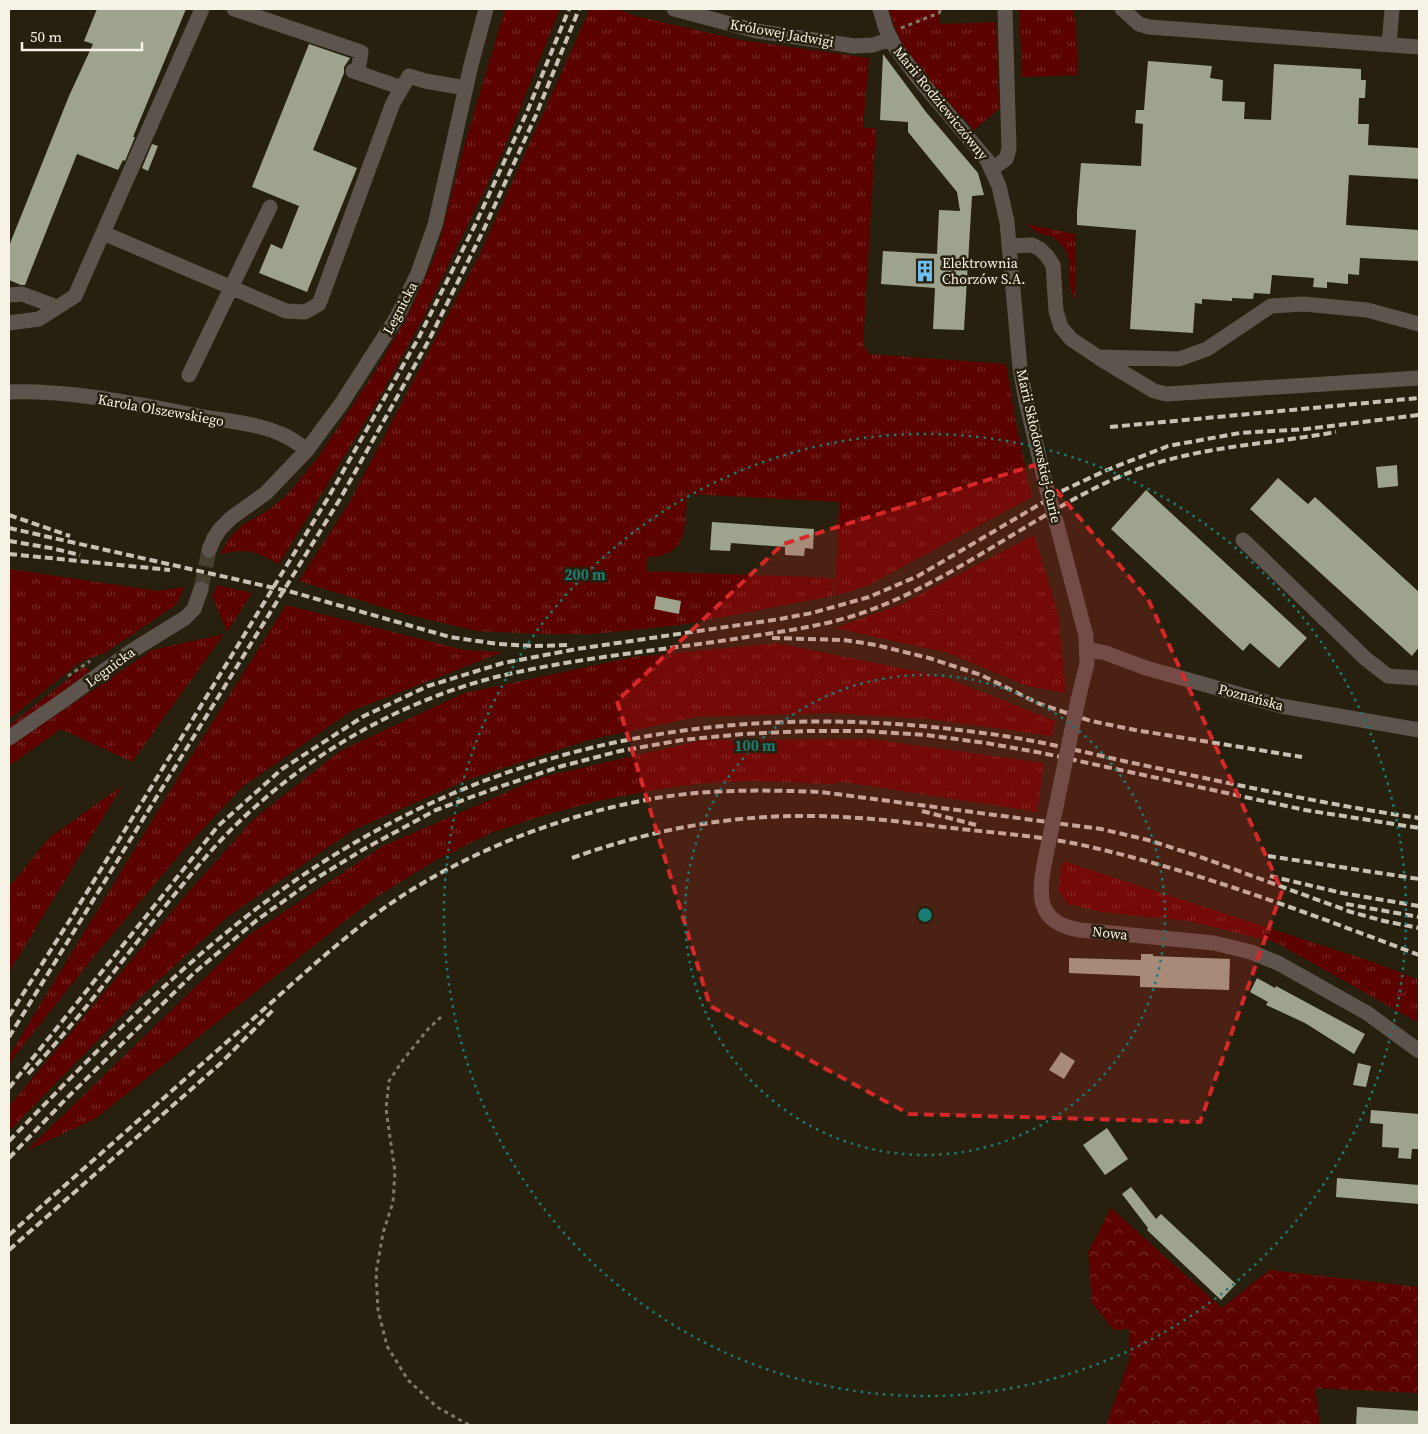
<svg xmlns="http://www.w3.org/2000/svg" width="1428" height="1434" font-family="'Source Serif 4',serif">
<defs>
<pattern id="grass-tufts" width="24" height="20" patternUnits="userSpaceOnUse" patternTransform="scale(1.25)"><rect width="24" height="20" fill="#5c0300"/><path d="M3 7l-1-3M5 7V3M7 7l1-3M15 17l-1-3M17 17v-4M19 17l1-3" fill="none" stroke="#742825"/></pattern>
<pattern id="forest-crowns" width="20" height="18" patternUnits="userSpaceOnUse" patternTransform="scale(1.25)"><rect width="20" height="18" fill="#5c0300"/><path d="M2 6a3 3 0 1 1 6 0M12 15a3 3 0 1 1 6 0" fill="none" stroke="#742825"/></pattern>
</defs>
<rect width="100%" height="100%" fill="#28200e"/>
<!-- grass -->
<path fill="url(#grass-tufts)" d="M 505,9 L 560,9 L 503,151 L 423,318 L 377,402 L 279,564 C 254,551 248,548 220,554 L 231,536 L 244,524 L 268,510 L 287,495 L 317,459 L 376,370 L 407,317 L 437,251 L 464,146 Z
M 590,9 L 618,9 L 635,16 L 740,40 L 869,58 L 863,128 L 876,128 L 863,344 L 869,354 L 1006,364 L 1016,424 L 1032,497 L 867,586 L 835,596 L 839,502 L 687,494 C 685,527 688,557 647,557 L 646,571 L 834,578 L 833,596 L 681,625 L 592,634 L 539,634 L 476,631 L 401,613 L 299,581 L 349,503 L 479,256 Z
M 888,9 L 939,9 L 940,24 L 996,22 L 999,109 L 974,130 C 950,104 916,69 899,38 C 895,29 892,18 888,9 Z
M 1019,9 L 1073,9 L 1076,27 L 1078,75 L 1022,77 Z
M 1026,224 L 1075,234 L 1075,299 C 1063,281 1079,259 1057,240 C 1051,235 1042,235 1035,231 C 1032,229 1029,226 1026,224 Z
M 1034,535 L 1058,613 L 1066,693 L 1027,686 L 948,653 L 835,628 L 902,604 Z
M 9,569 L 158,591 L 184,587 L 177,604 L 105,653 L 87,659 L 79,663 L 9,719 Z
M 217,585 L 252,593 L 227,632 L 212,596 Z
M 286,605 L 464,650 L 503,652 L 351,711 L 242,787 L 186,847 L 95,955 L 9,1063 L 9,1056 L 187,763 Z
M 224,634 L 132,762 L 61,729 L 9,766 L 9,747 L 152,650 Z
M 777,643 L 944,677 L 1055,721 L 1052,736 L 928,719 L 828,713 L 696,717 L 588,740 L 467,780 L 353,830 L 226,918 L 135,1002 L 9,1131 L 9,1106 L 191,889 L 254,819 L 340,751 L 464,693 L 633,657 Z
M 83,667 L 87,668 L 90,671 L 9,731 L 9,726 Z
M 871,739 L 1044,763 L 1037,812 L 843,782 L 832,784 L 749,781 L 705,783 L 659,789 L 597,801 L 545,815 L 493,832 L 436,860 L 373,899 L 96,1118 L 26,1151 L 249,935 L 383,846 L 542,777 L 703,740 Z
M 122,786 L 9,972 L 9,887 L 50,837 Z
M 1063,861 L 1376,963 L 1419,980 L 1419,1023 L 1275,942 L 1188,921 L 1101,912 L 1068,904 L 1058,890 Z"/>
<!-- forest -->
<path fill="url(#forest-crowns)" d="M 1111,1208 L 1222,1308 L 1269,1270 L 1419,1287 L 1419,1393 L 1315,1388 L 1320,1425 L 1106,1425 L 1129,1361 L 1129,1329 L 1114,1330 L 1092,1303 L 1088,1252 Z"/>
<!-- building -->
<path fill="#9da38c" d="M 97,9 L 186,9 L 133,137 L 135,137 L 125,161 L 123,160 L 118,170 L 77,154 L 25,285 L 21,285 L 9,280 L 9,246 L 69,96 L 93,44 L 84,41 Z
M 309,44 L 350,58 L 344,67 L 344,73 L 313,150 L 357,168 L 307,292 L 259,273 L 271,244 L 282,249 L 299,206 L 252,187 Z
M 883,54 L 926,112 L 978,173 L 984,195 L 972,196 L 964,330 L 933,329 L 935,288 L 881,284 L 883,251 L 937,254 L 939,210 L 960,211 L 957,192 L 908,132 L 908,122 L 880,120 Z
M 1148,61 L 1212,66 L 1210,78 L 1223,80 L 1222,101 L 1245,102 L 1244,119 L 1271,120 L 1274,64 L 1361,69 L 1361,80 L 1366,80 L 1365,98 L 1359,98 L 1358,124 L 1369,124 L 1368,145 L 1419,148 L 1419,179 L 1349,175 L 1346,225 L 1419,230 L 1419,261 L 1360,258 L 1359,275 L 1348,274 L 1348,284 L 1327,282 L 1327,288 L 1313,287 L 1314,278 L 1272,275 L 1270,294 L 1254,293 L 1253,299 L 1232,298 L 1232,301 L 1202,299 L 1202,304 L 1195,303 L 1193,333 L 1130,329 L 1136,230 L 1077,225 L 1077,212 L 1081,163 L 1141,166 L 1143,124 L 1135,123 L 1136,110 L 1144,110 Z
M 152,144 L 158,146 L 148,171 L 142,168 Z
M 1397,465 L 1398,486 L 1378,488 L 1376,467 Z
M 1278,478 L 1308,504 L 1315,497 L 1419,592 L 1419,647 L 1412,656 L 1250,509 Z
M 1146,490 L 1307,638 L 1279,668 L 1250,643 L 1243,651 L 1111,529 Z
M 712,522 L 814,529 L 813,549 L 805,548 L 804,556 L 785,555 L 785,547 L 731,543 L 730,551 L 710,550 Z
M 656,596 L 681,601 L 679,614 L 654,609 Z
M 1141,954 L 1153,954 L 1153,956 L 1230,959 L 1229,990 L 1140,987 L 1140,976 L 1069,973 L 1069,958 L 1141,960 Z
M 1257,978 L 1275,988 L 1276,986 L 1365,1034 L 1354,1054 L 1305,1023 L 1266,1005 L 1268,1002 L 1250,992 Z
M 1061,1052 L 1075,1061 L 1064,1079 L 1049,1070 Z
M 1358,1063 L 1371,1066 L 1366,1087 L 1353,1085 Z
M 1371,1110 L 1419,1114 L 1419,1149 L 1412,1149 L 1411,1159 L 1398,1158 L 1399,1148 L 1382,1147 L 1383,1124 L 1370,1123 Z
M 1107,1128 L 1128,1159 L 1105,1175 L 1083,1145 Z
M 1337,1178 L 1419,1185 L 1419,1204 L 1336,1197 Z
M 1131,1187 L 1156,1219 L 1161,1214 L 1236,1284 L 1221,1300 L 1147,1230 L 1148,1228 L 1122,1194 Z
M 1357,1407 L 1419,1411 L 1418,1425 L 1356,1425 Z"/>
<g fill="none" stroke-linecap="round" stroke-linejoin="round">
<!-- minor-tunnel -->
<path stroke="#47402e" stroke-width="15" stroke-dasharray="15 8" stroke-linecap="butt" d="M 201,589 L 209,550"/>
<!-- path -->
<path stroke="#7f7969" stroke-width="3" stroke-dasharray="4 4" stroke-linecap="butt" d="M 901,28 L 939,13 L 941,9
M 68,676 L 90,661
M 441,1017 L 429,1028 L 403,1060 L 389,1081 L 386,1109 L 395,1172 L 393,1202 L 383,1233 L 376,1273 L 378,1310 L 387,1346 L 408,1380 L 437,1407 L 469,1425"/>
<!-- minor -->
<path stroke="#5d544e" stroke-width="15" d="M 234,9 L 361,52 L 358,72
M 674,9 L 757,31 L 854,46 L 873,45 L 891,39
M 880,9 L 886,29 L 895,47 L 918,78 L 987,160 L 999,186 L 1007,222 L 1020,368 L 1026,401 L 1046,486
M 1122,9 L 1139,24 L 1149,27 L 1419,47
M 1389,45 L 1392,9
M 353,71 L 402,88
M 992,169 L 1006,159 L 1009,149 L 1005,9
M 103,233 L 286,311 L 305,312 L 319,304 L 393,103 L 409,76 L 425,81 L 466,88
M 1009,246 L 1032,245 L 1040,249 L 1047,256 L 1053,265 L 1056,311 L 1061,327 L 1071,339 L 1098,357 L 1179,359 L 1207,349 L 1271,306 L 1303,304 L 1367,310 L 1419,324
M 9,295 L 22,294 L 57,307
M 9,323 L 39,319 L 75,296 L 202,9
M 1099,358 L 1154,391 L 1166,394 L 1419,378
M 189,375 L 270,207
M 9,392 C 73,390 136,404 199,416 C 226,421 256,423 281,434 C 291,438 299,444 307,450
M 1057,525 L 1086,636 L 1087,663 L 1078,700
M 1243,540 L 1366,659 L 1388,676 L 1419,678
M 209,550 L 214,538 L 220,529 L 231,518 L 266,493 L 307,450 L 341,404 L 397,317 L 418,273 L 435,225 L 471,65 L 486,9
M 1087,649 L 1106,653 L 1146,668 L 1281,706 L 1419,730
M 9,738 L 68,697 L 130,652 L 185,618 L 194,609 L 201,589
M 1045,860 C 1038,895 1036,923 1080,930 L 1214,943 L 1251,952 L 1278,963 L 1367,1013 L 1419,1051"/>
<!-- rail -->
<path stroke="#c7c2b4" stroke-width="4" stroke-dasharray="8 4" stroke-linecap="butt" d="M 1110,427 L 1419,398
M 9,515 L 70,536
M 9,528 L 292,592 L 450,637 L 498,644 L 534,646 L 570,645
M 9,541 L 51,548 L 80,555
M 9,554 L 170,570
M 772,638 L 844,640 L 876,645 L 929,658 L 981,675 L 1040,704 L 1091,721 L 1135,730 L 1302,757
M 922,811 L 976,825
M 1268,856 L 1419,879
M 572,858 C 647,831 727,815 808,816 C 853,816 898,821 943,827 C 994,833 1046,836 1095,848 C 1206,874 1313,915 1419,955
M 1270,876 L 1342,893 L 1419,906
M 1346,904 L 1419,917
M 9,1016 L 73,915 L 328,498 L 419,337 L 475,225 L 527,112 L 569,9
M 9,1037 L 340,499 L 429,340 L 484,229 L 536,115 L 579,9
M 28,1074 C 94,1004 148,923 211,851 C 286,767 390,703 500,676 C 581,657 665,650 747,637 C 785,631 823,626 859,614 C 951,583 1026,519 1114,479 C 1186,446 1259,446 1336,432
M 9,1088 L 218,826 L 282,769 L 364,716 L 428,686 L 503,663 L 577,649 L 780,619 L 812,613 L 869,597 L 918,576 L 1064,490 L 1107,470 L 1168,446 L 1240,433 L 1306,429 L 1419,415
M 9,1141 C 85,1063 161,983 247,916 C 463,746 714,696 983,733 C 1032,739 1080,751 1128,762 C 1225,782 1321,804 1419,818
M 9,1158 L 67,1098 L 194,973 L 257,920 L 312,881 L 364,849 L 436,810 L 496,788 L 562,766 L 620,751 L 682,740 L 743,734 L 807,731 L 865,731 L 926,735 L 986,743 L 1042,753 L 1305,810 L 1419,828
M 9,1235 C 82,1170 156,1105 229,1040 C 281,995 331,946 387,906 C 466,851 568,812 663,797 C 715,789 768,790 821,792 L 1101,829 L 1148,840 L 1195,855 L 1351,912 L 1384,921 L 1419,928
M 9,1250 L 221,1063 L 273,1010"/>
<!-- minor-bridge -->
<path stroke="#5d544e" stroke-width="15" d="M 1046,486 L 1057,525
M 1045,860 L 1078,700"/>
</g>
<!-- marked area -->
<path fill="#d62828" fill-opacity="0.2" stroke="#d62828" stroke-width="4" stroke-dasharray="10 6" stroke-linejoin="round" d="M 1035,465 L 1148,599 L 1282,891 L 1200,1122 L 909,1114 L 710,1006 L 617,701 L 783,544 Z"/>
<!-- distance rings -->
<g fill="none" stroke="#1b7c74" stroke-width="2.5" stroke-dasharray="2.5 5">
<circle cx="925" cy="915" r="240"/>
<circle cx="925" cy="915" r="481"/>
</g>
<!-- icons -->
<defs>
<g id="building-bare" transform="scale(1.725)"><path d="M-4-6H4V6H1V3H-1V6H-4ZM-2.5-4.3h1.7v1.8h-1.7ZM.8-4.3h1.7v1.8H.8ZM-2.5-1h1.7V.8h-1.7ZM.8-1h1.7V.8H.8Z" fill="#6dc2f3" stroke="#28200e" stroke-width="2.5" paint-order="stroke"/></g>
</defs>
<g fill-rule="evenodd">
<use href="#building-bare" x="925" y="271"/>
</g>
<g text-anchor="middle" stroke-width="5" stroke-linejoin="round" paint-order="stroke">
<!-- street labels -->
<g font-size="14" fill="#f7f2e6" stroke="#28200e">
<text transform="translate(782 33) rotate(10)" y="5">Królowej Jadwigi</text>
<text transform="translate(941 103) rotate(51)" y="5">Marii Rodziewiczówny</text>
<text transform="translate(400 308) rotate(-62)" y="5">Legnicka</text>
<text transform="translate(161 410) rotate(10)" y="5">Karola Olszewskiego</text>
<text transform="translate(1039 446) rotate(77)" y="5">Marii Skłodowskiej-Curie</text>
<text transform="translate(110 667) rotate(-36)" y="5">Legnicka</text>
<text transform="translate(1251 697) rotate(15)" y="5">Poznańska</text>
<text transform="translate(1110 933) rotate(6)" y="5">Nowa</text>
</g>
<!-- poi labels -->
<g font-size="14" fill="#f7f2e6" stroke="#28200e" text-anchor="start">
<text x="942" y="268">Elektrownia<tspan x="942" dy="16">Chorzów S.A.</tspan></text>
</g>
</g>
<circle cx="925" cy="915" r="8" fill="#1b7c74" stroke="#28200e" stroke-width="2.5"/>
<g font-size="15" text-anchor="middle" font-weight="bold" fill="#1b7c74" stroke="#28200e" stroke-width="5" stroke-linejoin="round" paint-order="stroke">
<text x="585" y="580">200 m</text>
<text x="755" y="751">100 m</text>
</g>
<!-- border -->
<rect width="1428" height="1434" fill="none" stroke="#f7f2e6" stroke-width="20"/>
<!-- scale -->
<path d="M22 42v8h120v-8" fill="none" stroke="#f7f2e6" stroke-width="2.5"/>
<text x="30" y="42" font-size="15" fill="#f7f2e6" stroke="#28200e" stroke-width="4" paint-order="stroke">50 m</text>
</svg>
